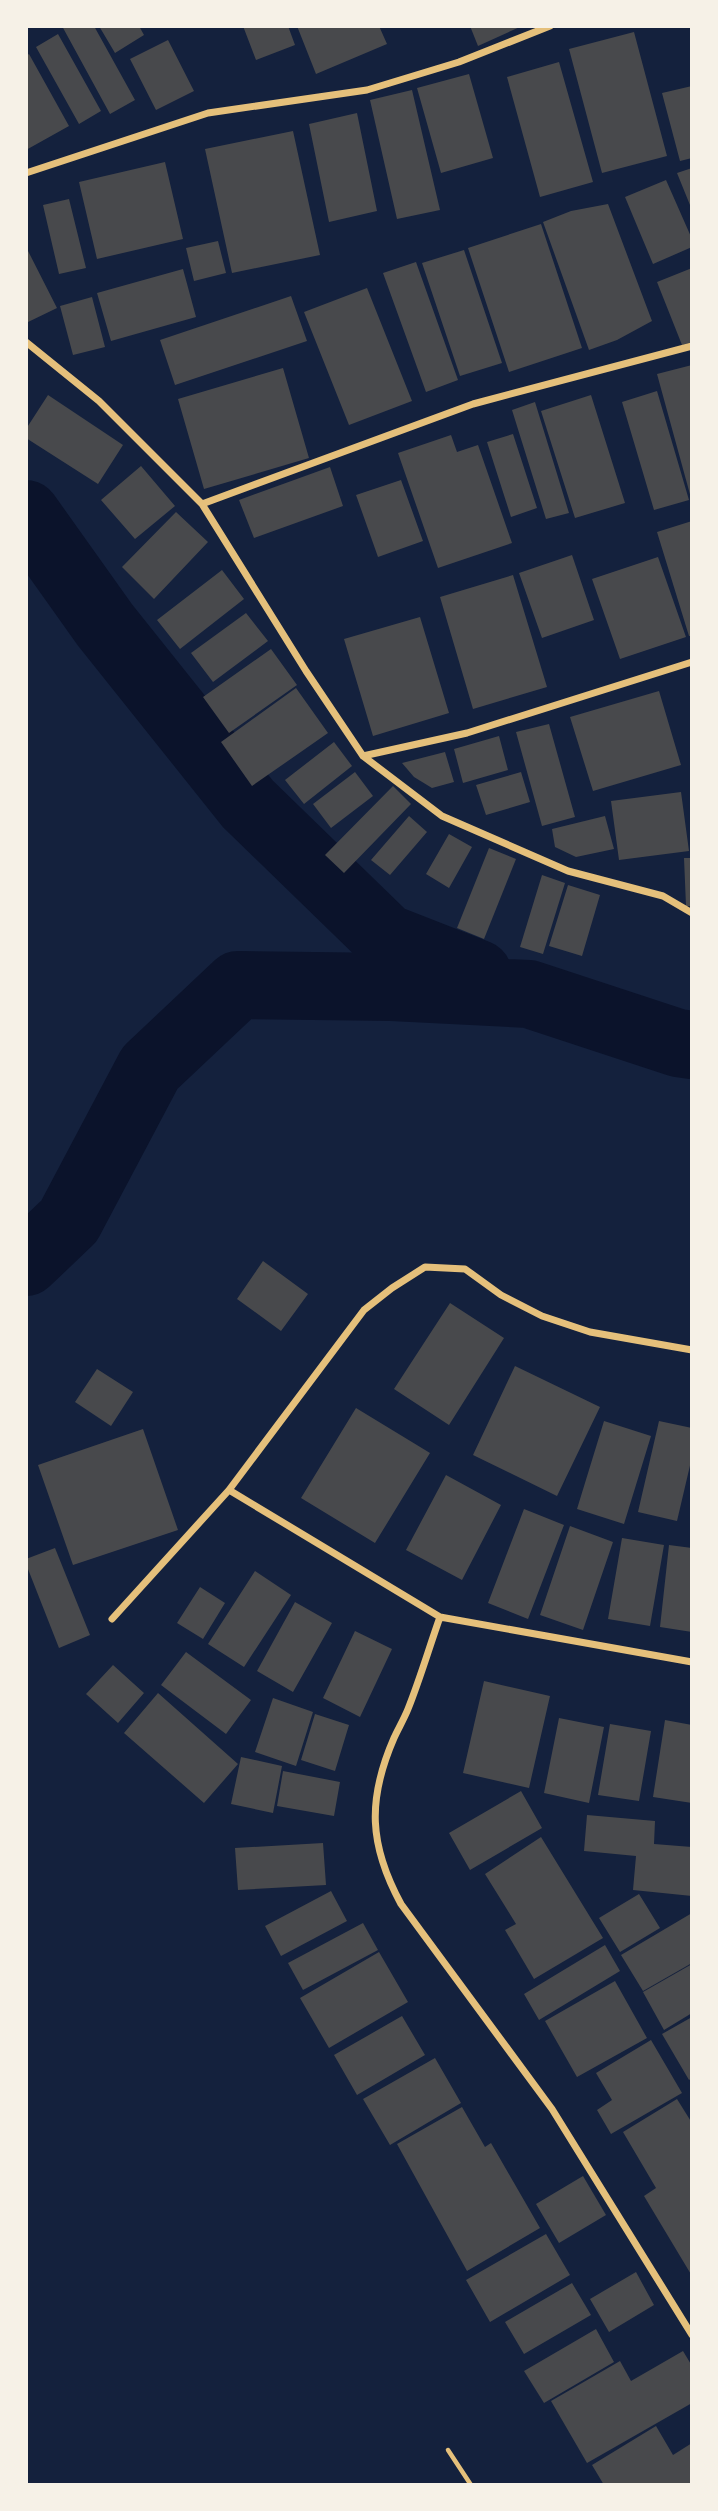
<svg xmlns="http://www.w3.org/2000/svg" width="718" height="2511" font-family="'Source Sans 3',sans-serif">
<rect width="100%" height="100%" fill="#14213d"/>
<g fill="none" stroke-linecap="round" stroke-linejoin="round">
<!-- river -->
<path stroke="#0b132b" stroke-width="68" d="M 26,514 L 105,625 L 248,804 L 386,938 L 478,974
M 26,1262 L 69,1221 L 150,1068 L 238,985 L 392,987 L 529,994 L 678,1043 L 692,1045"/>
</g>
<!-- building -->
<path fill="#48494c" d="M 62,26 L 94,26 L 135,100 L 110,114 Z
M 99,26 L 139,26 L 144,35 L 115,53 Z
M 243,26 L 288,26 L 295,45 L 256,60 Z
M 297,26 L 379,26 L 387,44 L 316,74 Z
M 470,26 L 522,26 L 478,46 Z
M 634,32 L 667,156 L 602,173 L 569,49 Z
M 58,34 L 101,111 L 79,124 L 36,47 Z
M 168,40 L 194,91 L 156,110 L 130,59 Z
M 29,54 L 69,126 L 26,150 L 26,56 Z
M 559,62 L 593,182 L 540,197 L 507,77 Z
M 469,74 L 493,158 L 441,173 L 417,88 Z
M 692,86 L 692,158 L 680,161 L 662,93 Z
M 412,90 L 440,210 L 397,219 L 370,100 Z
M 357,113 L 377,211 L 329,222 L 309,124 Z
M 293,131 L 320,255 L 232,273 L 205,149 Z
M 165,162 L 183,239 L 97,259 L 79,182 Z
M 692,168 L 692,210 L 677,173 Z
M 666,180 L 692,239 L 692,247 L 653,264 L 625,197 Z
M 69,199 L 86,268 L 59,274 L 43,205 Z
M 608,204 L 652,321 L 617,340 L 589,350 L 543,222 L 571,211 Z
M 541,224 L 582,348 L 509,372 L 468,248 Z
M 218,241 L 226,273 L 194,281 L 186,248 Z
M 26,247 L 57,308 L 26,323 Z
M 464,250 L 502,363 L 460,376 L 422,263 Z
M 416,262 L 458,380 L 426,392 L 383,273 Z
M 692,268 L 692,342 L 682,345 L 657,282 Z
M 183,269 L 196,317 L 111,341 L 97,293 Z
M 367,288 L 412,401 L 349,425 L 304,312 Z
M 291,296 L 307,341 L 175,385 L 160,340 Z
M 92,297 L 105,347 L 73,355 L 60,306 Z
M 692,365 L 692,497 L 691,498 L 657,374 Z
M 283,368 L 309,458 L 204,489 L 178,399 Z
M 657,391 L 689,500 L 654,510 L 622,402 Z
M 48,395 L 123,445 L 98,484 L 26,438 L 26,429 Z
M 591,395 L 625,503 L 575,518 L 541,411 Z
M 535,402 L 569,513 L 546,519 L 512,410 Z
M 513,434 L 537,508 L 511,517 L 487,442 Z
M 451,435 L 457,452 L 478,445 L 512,543 L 438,568 L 398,453 Z
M 141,466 L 175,506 L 135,539 L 101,500 Z
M 330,467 L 343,506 L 254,538 L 239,500 Z
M 401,480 L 423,541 L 378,557 L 356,495 Z
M 176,512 L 208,542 L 154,599 L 122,567 Z
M 692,521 L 692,636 L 689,636 L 657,532 Z
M 572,555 L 594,620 L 542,638 L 519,573 Z
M 658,557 L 686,637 L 620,659 L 592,579 Z
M 222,570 L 244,599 L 180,649 L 157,620 Z
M 513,575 L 547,687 L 473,709 L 440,597 Z
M 246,613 L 268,641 L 213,682 L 191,653 Z
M 420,617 L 449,713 L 373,736 L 344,639 Z
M 271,649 L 297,685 L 229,733 L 203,697 Z
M 296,688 L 328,733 L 252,786 L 221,742 Z
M 659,691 L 681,765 L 593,791 L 570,717 Z
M 549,724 L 575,817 L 542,826 L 516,732 Z
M 499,736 L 508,770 L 463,783 L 454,749 Z
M 334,742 L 352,766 L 304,804 L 285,780 Z
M 445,752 L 454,782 L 432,788 L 414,777 L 402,763 Z
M 355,772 L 373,796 L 331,828 L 313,804 Z
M 521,772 L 530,802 L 486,815 L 476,785 Z
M 393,786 L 411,804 L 344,873 L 325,855 Z
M 681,792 L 689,851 L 619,860 L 611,801 Z
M 409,816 L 427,832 L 390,875 L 371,860 Z
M 605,816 L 614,849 L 576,857 L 555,847 L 552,829 Z
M 449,834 L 472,847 L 449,888 L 426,874 Z
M 489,848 L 516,859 L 484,939 L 457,928 Z
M 684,858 L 692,858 L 692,906 L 686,906 Z
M 542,875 L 565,883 L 543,954 L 520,947 Z
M 568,885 L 600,895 L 582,956 L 549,946 Z
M 263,1261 L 308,1294 L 281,1331 L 237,1299 Z
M 450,1303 L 504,1338 L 449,1425 L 394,1389 Z
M 515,1366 L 600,1407 L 557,1496 L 473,1455 Z
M 97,1369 L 133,1392 L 111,1426 L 75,1402 Z
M 356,1408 L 430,1453 L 375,1543 L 301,1498 Z
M 604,1421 L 651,1436 L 624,1524 L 577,1509 Z
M 659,1421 L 692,1428 L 692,1457 L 677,1521 L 638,1512 Z
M 143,1429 L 178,1530 L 73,1565 L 38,1465 Z
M 446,1475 L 501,1505 L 462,1580 L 406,1550 Z
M 524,1509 L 564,1525 L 528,1619 L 488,1603 Z
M 570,1526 L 613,1542 L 583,1630 L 540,1615 Z
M 622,1538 L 664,1545 L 650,1626 L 608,1619 Z
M 669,1545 L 692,1548 L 692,1632 L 660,1627 Z
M 55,1548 L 90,1635 L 59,1648 L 26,1564 L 26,1559 Z
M 255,1571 L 291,1595 L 244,1667 L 208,1644 Z
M 200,1587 L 225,1603 L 203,1639 L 177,1623 Z
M 295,1602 L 332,1623 L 293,1692 L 257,1671 Z
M 355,1631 L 392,1649 L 360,1717 L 323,1698 Z
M 186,1652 L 251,1700 L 226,1734 L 161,1685 Z
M 113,1665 L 144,1693 L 118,1723 L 86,1694 Z
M 484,1681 L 550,1696 L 529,1788 L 463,1773 Z
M 158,1693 L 238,1764 L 204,1803 L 124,1733 Z
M 273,1698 L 313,1712 L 296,1766 L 255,1752 Z
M 315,1714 L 349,1725 L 335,1771 L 301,1760 Z
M 559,1718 L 604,1727 L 589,1803 L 544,1793 Z
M 665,1720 L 692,1725 L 692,1803 L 653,1797 Z
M 610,1724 L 651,1731 L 639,1801 L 598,1795 Z
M 241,1757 L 282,1766 L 273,1813 L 231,1804 Z
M 283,1771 L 340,1782 L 334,1816 L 277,1806 Z
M 521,1791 L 542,1828 L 470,1870 L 449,1833 Z
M 587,1815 L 655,1821 L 654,1844 L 692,1847 L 692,1896 L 633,1890 L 636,1856 L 584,1851 Z
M 541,1837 L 603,1938 L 534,1979 L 505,1930 L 516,1924 L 485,1874 Z
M 323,1843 L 326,1885 L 238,1890 L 235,1848 Z
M 331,1891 L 347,1921 L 281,1956 L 265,1926 Z
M 639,1894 L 660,1928 L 620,1952 L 599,1918 Z
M 692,1913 L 692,1963 L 643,1991 L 621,1955 Z
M 363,1923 L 378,1950 L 303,1990 L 288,1963 Z
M 605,1945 L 620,1971 L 539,2020 L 524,1994 Z
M 379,1952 L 408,2002 L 329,2048 L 300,1998 Z
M 692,1964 L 692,2013 L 664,2030 L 643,1992 Z
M 615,1981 L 647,2038 L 577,2077 L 545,2021 Z
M 402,2016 L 425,2055 L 357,2095 L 334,2055 Z
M 692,2017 L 692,2078 L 689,2080 L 662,2034 Z
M 651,2040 L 682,2093 L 611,2134 L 597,2110 L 612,2100 L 596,2073 Z
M 435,2058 L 461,2103 L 390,2145 L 363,2099 Z
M 677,2099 L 692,2123 L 692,2276 L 644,2196 L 656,2188 L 623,2132 Z
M 462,2107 L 485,2147 L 491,2143 L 540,2228 L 467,2271 L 397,2144 Z
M 583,2176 L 606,2215 L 559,2243 L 536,2204 Z
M 546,2234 L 570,2275 L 490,2322 L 466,2280 Z
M 636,2272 L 654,2305 L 609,2332 L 590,2299 Z
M 572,2283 L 591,2315 L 524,2354 L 505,2322 Z
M 596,2329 L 614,2362 L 544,2403 L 524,2371 Z
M 683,2351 L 692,2366 L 692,2403 L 587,2463 L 551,2401 L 620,2361 L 631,2381 Z
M 656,2426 L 673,2455 L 692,2443 L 692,2485 L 604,2485 L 592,2465 Z"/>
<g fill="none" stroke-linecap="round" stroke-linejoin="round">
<!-- path -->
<path stroke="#e5c07b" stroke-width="4.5" d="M 448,2450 L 471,2485"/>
<!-- minor -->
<path stroke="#e5c07b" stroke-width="7" d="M 26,173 L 208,113 L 367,90 L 459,62 L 550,26
M 26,342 L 99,401 L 202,504 L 306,671 L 363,756 L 442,816 L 568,871 L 663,896 L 692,913
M 202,504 L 473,404 L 692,346
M 363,756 L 467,733 L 692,662
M 229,1490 L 440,1617 L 692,1662
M 440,1617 C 429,1648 420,1679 408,1709 C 404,1719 398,1729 394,1738 C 367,1800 369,1845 401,1904 L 552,2109 L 692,2335
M 112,1619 L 229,1490 L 364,1310 L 392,1288 L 425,1267 L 465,1269 L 501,1295 L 542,1316 L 590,1332 L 692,1350"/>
</g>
<!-- border -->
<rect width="718" height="2511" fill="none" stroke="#f6f1e7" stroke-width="56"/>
</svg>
